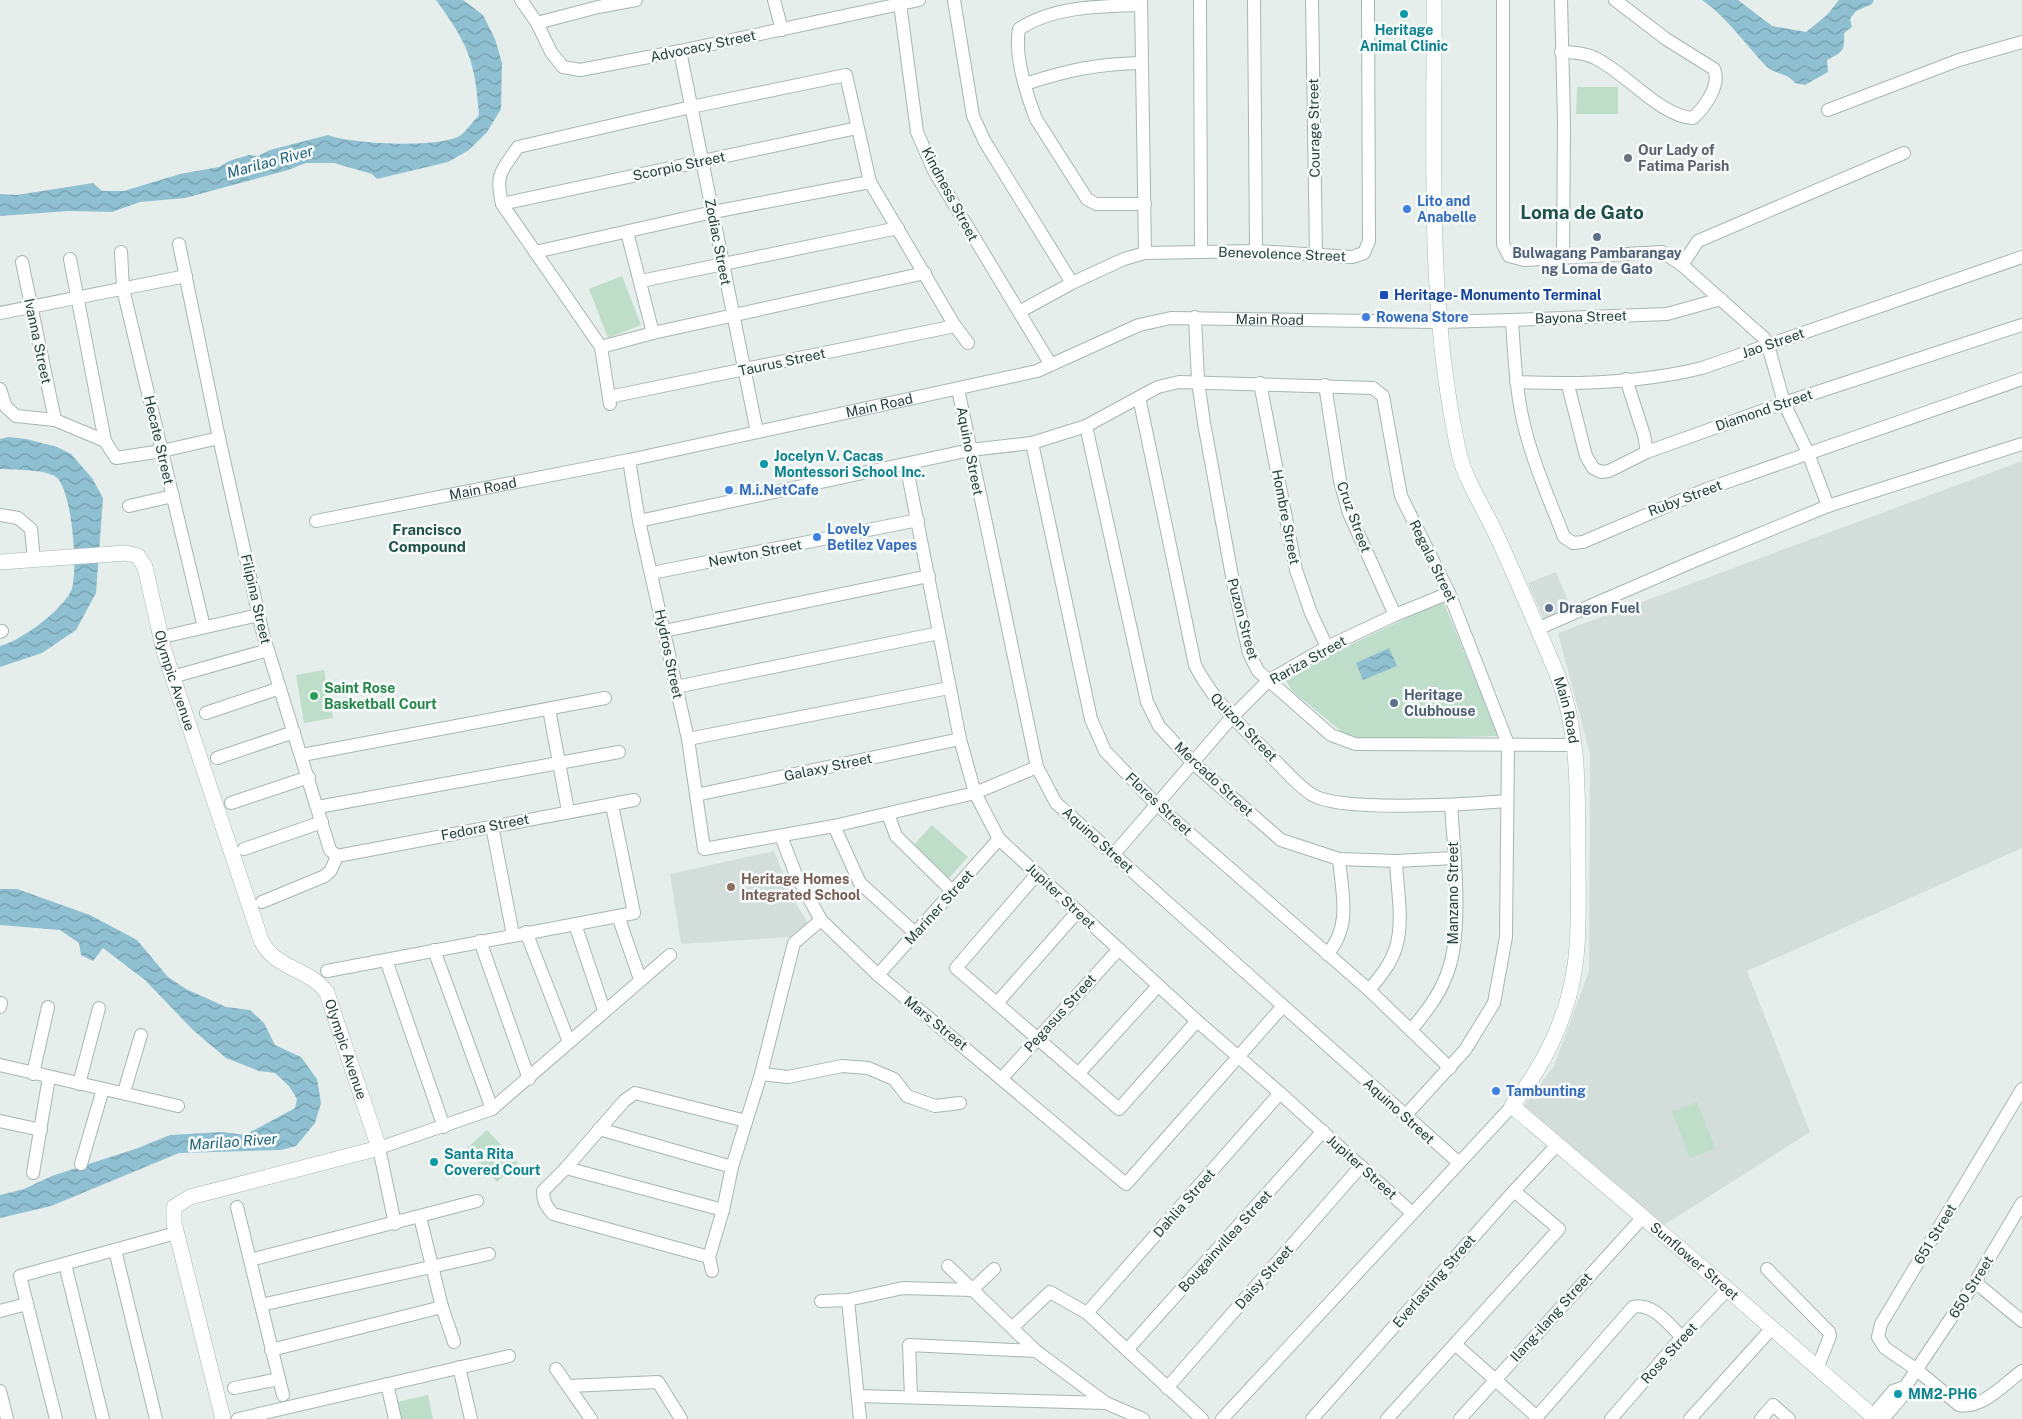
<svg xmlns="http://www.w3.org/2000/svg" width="2022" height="1419" font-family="'Public Sans',sans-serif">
<defs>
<pattern id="water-waves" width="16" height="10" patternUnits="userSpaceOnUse" patternTransform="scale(1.25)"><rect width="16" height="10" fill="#8fc0d1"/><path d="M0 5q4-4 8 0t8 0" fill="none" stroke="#759dab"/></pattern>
</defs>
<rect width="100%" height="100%" fill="#e5eeeb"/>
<!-- built -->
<path fill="#d3deda" d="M 2022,461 L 2022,848 L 1747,971 L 1810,1132 L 1661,1227 L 1523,1107 L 1554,1066 L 1589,971 L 1590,754 L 1558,633 Z
M 1556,572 L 1572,611 L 1545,622 L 1528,583 Z
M 774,851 L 794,900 L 809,925 L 791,937 L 681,944 L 670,874 Z"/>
<!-- green -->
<path fill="#bfdeca" d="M 1577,87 L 1618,87 L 1618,114 L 1576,114 Z
M 622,276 L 641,325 L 608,338 L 589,289 Z
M 1443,601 L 1499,736 L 1352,740 L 1292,691 L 1286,681 L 1290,674 L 1316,661 Z
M 324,670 L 333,718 L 304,723 L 296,675 Z
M 932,825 L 968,857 L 949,878 L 913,846 Z
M 1697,1102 L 1715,1148 L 1690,1158 L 1672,1112 Z
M 487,1130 L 518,1163 L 497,1182 L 466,1149 Z
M 428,1395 L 433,1419 L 400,1419 L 397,1402 Z"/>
<!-- water -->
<path fill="url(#water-waves)" d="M 436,0 L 463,0 L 483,15 L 495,39 L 502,63 L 501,109 L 487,132 L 469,150 L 448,162 L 377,179 L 372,174 L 334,163 L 306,163 L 288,170 L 185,198 L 140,202 L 112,212 L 69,211 L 0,216 L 0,194 L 17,195 L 93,183 L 102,191 L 124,191 L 180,174 L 219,167 L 229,161 L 249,155 L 258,156 L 270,150 L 328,135 C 351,144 440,149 461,135 C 467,130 473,121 479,115 C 475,60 468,44 436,0 Z
M 1702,0 L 1738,0 L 1772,26 L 1806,32 L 1827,15 L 1839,0 L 1874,0 L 1872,4 L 1856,11 L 1850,19 L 1852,27 L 1844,33 C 1845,52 1842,52 1827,60 L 1828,72 L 1805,85 L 1795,83 C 1787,72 1775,75 1765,65 C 1746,45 1725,15 1702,0 Z
M 8,437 L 26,439 L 57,447 L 71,454 L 92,478 L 103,498 L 96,593 L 76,630 L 42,653 L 0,667 L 0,646 C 21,641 62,610 71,591 C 79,574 72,488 56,477 C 46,469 13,470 0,469 L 0,439 Z
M 1389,648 L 1397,666 L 1363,680 L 1356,663 Z
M 0,889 L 17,889 L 90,915 L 137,940 L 168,977 L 186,989 L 226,1007 L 250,1010 L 264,1023 L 275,1045 L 301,1057 L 317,1079 L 321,1103 L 315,1123 L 296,1146 L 281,1150 L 179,1153 L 51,1206 L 0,1218 L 0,1195 L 24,1189 L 52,1176 L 138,1148 L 170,1135 L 223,1132 L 245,1135 L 295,1108 L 297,1099 L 289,1086 L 275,1073 L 259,1071 L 226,1058 L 193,1030 L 145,980 L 103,948 L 93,961 L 81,955 L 79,943 L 60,930 L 0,925 Z"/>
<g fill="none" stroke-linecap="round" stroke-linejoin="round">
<!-- minor casing -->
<g stroke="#a7b6b3" stroke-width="14">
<g id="minor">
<path d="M 521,0 L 537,23 L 551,52 L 563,67 L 580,70 L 680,51 L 919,0"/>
<path d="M 774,0 L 782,30"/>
<path d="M 954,0 L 973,116 L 985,142 L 1072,283"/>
<path d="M 1141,0 L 1145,253"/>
<path d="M 1200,0 L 1201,251"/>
<path d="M 1254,0 L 1256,251"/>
<path d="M 1312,0 L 1316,255"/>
<path d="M 1503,0 L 1503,244 L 1509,256 L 1524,260 L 1662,252 L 1682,265 L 1764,338 L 1768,345 L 1784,403 L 1808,453 L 1828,506"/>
<path d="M 1561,0 L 1564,122 L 1563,257"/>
<path d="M 900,4 L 917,132 L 934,171 L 1051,365"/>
<path d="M 1141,5 C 1101,6 1054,6 1019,29 C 1014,57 1026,93 1036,119 L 1087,199 L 1096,204 L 1145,204"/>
<path d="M 537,23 L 598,7 L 636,0"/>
<path d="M 680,51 L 757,432"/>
<path d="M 1561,52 C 1573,52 1585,53 1595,58 C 1625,72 1661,117 1693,118 C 1705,107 1721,85 1714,69 L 1666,39 L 1615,0"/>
<path d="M 1025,84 C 1068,70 1096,64 1141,63"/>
<path d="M 1828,110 L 1959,60 L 2022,42"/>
<path d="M 502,204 L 857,128"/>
<path d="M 627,232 L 653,333"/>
<path d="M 179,244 L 219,438 L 263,634 L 330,850 L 337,856"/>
<path d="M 121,252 L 123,289 L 204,627"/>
<path d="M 535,252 L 713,212 L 870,182"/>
<path d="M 70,259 L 105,441"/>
<path d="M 22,262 L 55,420"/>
<path d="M 1682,265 L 1698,241 L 1904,153"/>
<path d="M 641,281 L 898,228"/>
<path d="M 1019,312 L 1072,283 L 1124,259 L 1145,253 L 1256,251 L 1352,257 L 1364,253 L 1369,241 L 1368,0"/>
<path d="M 0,313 L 186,276"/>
<path d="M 1195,317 L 1198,381 L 1204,423 L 1234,587 L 1249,653 L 1258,671 L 1331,735 L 1355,744 L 1575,745"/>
<path d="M 1512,320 C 1514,350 1515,381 1521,411 C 1529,454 1548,496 1564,537 L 1573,543 L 1583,542 L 1707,489 L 2022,379"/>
<path d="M 601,347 L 653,333 L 925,273"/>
<path d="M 1626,379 L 1644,435 L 1647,452"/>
<path d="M 1516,382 C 1578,385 1641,383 1702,368 L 2022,257"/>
<path d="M 1260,383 L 1296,570 L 1311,613 L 1327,647"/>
<path d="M 1325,385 L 1340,481 L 1349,513 L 1395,615"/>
<path d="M 1568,385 L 1586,456 L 1593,468 L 1601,472 L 1609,471 L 1647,452 L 1784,403 L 2022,325"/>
<path d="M 0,389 L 6,407 L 16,416 L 55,420 L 105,441 L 116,458 L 162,451 L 219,438"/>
<path d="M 958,389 L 1037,767 L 1056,803 L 1458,1162"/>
<path d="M 609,397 L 955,326"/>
<path d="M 1139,397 L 1195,665 C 1210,695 1232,717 1256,741 C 1271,755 1295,784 1311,794 C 1338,813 1469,804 1507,801"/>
<path d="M 610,404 L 601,347 L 502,204 C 495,173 501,172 518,147 L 691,107 L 846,75 L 870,182 L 955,326 L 968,343"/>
<path d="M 1086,426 L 1147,702 L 1159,726 L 1193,763 L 1281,840 L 1339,859 L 1396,861 L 1454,858"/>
<path d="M 1032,443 L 1091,719 L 1105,751 L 1156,804 L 1369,990 L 1450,1068"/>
<path d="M 629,460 L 639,521 L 688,739 L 704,849 L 834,826 L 975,793 L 1037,767"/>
<path d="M 906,464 L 960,739 L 975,793 L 999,839 L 1197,1021 L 1280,1093 L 1412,1213"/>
<path d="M 129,506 L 173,496"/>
<path d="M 0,515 L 18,518 L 31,529 L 34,560"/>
<path id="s1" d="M 316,521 L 629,460 L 1037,371 L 1139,325 L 1171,318 L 1439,322 L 1512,320 L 1667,314 L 1721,299"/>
<path d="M 639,521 L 970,450 L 1032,443 L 1086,426 L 1158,387 L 1179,382 L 1373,388 L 1383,396 L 1401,496 L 1449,593 L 1508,744 L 1506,937 L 1494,1003 L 1465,1050 L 1405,1116"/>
<path d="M 652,573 L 918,520"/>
<path d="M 1537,629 L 1694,561 L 1828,506 L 2022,444"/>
<path d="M 664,631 L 929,576"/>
<path d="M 0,632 L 2,631"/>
<path d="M 171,635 L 259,615"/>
<path d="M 172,677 L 268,650"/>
<path d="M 676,687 L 939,633"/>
<path d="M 549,709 L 568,811"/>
<path d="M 206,713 L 280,688"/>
<path d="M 688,739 L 949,688"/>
<path d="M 302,755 L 605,698"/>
<path d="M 217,758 L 294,732"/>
<path d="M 696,795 L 960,739"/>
<path d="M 231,803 L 309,777"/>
<path d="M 318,807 L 619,752"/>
<path d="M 888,814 L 896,836 L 953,892"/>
<path d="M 492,826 L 513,935"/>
<path d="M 834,826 L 860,883 L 915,933"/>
<path d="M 781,836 L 796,875 L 821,920 L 878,975 L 1126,1184 L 1283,1006"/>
<path d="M 244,849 L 322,822"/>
<path d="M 1114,854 L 1232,717 L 1268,681 L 1327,647 L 1395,615 L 1449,593"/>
<path d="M 337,856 L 634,800"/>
<path d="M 1037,874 L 956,968 L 1119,1109 L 1197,1021"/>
<path d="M 262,902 L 325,876 L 331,870 L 337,856"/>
<path d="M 618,916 L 640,979"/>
<path d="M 575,924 L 604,1010"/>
<path d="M 526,932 L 569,1042"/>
<path d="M 480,941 L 529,1079"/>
<path d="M 434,950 L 492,1109"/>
<path d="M 1327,954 C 1352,927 1342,893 1339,859"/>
<path d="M 386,960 L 444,1127"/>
<path d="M 327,971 L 634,913 L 612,805"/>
<path d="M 878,975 L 999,839"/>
<path d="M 1369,990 C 1380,977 1391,964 1396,947 C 1404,921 1397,888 1396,861"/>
<path d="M 997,1003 L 1078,911"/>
<path d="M 0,1007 L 1,1003"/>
<path d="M 1411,1030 C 1428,1010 1443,990 1450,965 C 1462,922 1454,850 1451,805"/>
<path d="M 0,1065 L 178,1106"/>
<path d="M 1079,1073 L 1158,986"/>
<path d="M 33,1074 L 48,1007"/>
<path d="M 761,1074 L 788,1077 L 842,1066 L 868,1068 L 894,1079 L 907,1096 L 935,1106 L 960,1103"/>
<path d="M 1002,1078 L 1119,949"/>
<path d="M 79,1084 L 99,1008"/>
<path d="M 2022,1089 L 1881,1324 L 1878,1337 L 1885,1348 L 1917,1370 L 1959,1405 C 1983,1409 2004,1384 2022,1371"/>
<path d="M 124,1092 L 141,1035"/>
<path d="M 0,1121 L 41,1130"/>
<path d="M 599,1129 L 732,1167"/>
<path d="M 81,1164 L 103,1089"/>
<path d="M 566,1168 L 723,1210"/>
<path d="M 33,1173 L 49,1077"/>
<path d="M 237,1207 L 283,1395"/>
<path d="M 420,1217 L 442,1307 L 454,1342"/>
<path d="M 395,1224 L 379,1148 L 492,1109 L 670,955"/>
<path d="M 115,1250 L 156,1419"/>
<path d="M 709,1257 L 553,1214 C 546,1206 543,1201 543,1191 L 566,1168 L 624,1101 L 635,1093 L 746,1121"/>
<path d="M 250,1260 L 477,1201"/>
<path d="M 65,1264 L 103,1419"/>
<path d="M 948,1266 L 1036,1351 L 1106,1403"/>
<path d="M 1767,1269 L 1829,1332 L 1830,1336 L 1817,1369"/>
<path d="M 712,1271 L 709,1257 L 723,1210 L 732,1167 L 761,1074 L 794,943 L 821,920"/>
<path d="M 1975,1282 L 2022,1321"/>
<path d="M 848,1300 L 860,1419"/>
<path d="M 821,1301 L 848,1300 L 903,1288 L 972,1290 L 994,1269"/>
<path d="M 261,1305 L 489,1254"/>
<path d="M 0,1311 L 27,1304"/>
<path d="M 1087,1313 L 1280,1093"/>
<path d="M 1013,1327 L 1050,1292 L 1087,1313 L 1202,1419"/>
<path d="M 1455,1344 L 1537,1417"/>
<path d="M 271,1350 L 442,1307"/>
<path d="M 1127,1350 L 1323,1131"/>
<path d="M 459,1367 L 471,1419"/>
<path d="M 556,1369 L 591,1419"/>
<path d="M 387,1384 L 395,1419"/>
<path d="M 569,1386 L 658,1382 L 681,1419"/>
<path d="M 234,1388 L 279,1379"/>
<path d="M 1167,1388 L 1361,1166"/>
<path d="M 0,1391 L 7,1419"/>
<path d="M 858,1396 L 1106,1403 L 1143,1419"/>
<path d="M 911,1397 L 909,1345 L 1036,1351"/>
<path d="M 1872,1416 L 1893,1391 L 1905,1387"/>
<path d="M 56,1419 L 20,1276 L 176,1233"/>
<path d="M 238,1419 L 509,1356"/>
<path d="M 1222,1419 L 1512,1106"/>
<path d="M 1312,1419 L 1514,1191 L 1557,1145"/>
<path d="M 1387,1419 L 1559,1229 L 1514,1191"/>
<path d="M 1460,1419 L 1643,1217"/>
<path d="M 1535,1419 L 1633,1307 C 1653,1302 1669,1325 1682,1337"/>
<path d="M 1611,1419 L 1682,1337 L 1728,1289"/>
<path d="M 1690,1419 L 1772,1328"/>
<path d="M 1761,1419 L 1773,1405 L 1789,1419"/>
<path d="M 1883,1419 L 1901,1398 L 1905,1387 L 1975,1282 L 2022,1203"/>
</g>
</g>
<!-- tertiary casing -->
<g stroke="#a7b6b3" stroke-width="16">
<g id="tertiary">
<path id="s2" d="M 0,562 L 126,553 L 138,556 L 145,567 L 164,651 L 261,940 C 274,969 310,968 327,993 L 379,1148 L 190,1197 L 174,1207 L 174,1223 L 223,1419"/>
</g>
</g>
<!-- secondary casing -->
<g stroke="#a4b9b4" stroke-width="16">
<g id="secondary">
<path id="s3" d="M 1434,0 C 1435,151 1426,305 1459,453 C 1464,477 1484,509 1495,532 C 1517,579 1537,627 1557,674 C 1581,735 1577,798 1578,862 C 1578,908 1581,955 1568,999 C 1557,1038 1537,1074 1512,1106 L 1710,1274 L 1876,1419"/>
</g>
</g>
<!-- minor -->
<use href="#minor" stroke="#fff" stroke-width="12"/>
<!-- tertiary -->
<use href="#tertiary" stroke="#fff" stroke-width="15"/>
<!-- secondary -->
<use href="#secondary" stroke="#fff" stroke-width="15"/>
</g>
<!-- markers -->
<g fill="#0f9aa8" stroke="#f6faf8" stroke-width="2">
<circle cx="1404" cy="14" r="5"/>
<circle cx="764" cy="464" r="5"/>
<circle cx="434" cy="1162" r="5"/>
<circle cx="1898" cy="1394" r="5"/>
</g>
<circle fill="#6b7280" stroke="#f6faf8" stroke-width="2" cx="1628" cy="158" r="5"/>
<g fill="#3f7fe0" stroke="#f6faf8" stroke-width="2">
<circle cx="1407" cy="209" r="5"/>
<circle cx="1366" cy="317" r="5"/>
<circle cx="729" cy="490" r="5"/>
<circle cx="817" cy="537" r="5"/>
<circle cx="1496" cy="1091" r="5"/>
</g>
<g fill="#5c6f8a" stroke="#f6faf8" stroke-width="2">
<circle cx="1597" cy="237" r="5"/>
<circle cx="1549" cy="608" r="5"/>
<circle cx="1394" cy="703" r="5"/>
</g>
<rect fill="#1a4fb4" stroke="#f6faf8" stroke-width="2" x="1379" y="290" width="10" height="10" rx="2.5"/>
<circle fill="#2e9e5b" stroke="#f6faf8" stroke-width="2" cx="314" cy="696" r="5"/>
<circle fill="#8d6e63" stroke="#f6faf8" stroke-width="2" cx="731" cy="887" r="5"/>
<g text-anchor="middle" stroke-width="5" stroke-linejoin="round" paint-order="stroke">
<!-- culture labels -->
<g font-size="14" font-weight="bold" fill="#0d838f" stroke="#f6faf8" text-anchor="start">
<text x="1404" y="35" text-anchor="middle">Heritage<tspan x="1404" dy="16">Animal Clinic</tspan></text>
<text x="774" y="461">Jocelyn V. Cacas<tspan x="774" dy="16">Montessori School Inc.</tspan></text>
<text x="444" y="1159">Santa Rita<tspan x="444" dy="16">Covered Court</tspan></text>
<text x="1908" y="1399">MM2-PH6</text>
</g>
<!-- street labels -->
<g font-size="14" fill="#24403b" stroke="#f6faf8">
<text transform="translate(703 46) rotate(-12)" y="5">Advocacy Street</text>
<text transform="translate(1314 128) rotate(-91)" y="5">Courage Street</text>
<text transform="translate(679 166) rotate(-12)" y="5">Scorpio Street</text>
<text transform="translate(950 194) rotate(62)" y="5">Kindness Street</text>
<text transform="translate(718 242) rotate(79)" y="5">Zodiac Street</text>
<text transform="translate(1282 254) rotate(2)" y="5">Benevolence Street</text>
<text transform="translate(1581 317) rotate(-2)" y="5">Bayona Street</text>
<text dy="5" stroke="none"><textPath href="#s1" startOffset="980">Main Road</textPath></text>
<text transform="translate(38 341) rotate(78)" y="5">Ivanna Street</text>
<text transform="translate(1773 343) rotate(-19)" y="5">Jao Street</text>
<text transform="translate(782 362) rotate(-12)" y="5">Taurus Street</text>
<text dy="5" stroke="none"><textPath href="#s1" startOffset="575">Main Road</textPath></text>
<text transform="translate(1764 410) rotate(-19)" y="5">Diamond Street</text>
<text transform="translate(159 440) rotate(77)" y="5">Hecate Street</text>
<text transform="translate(970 451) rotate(79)" y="5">Aquino Street</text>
<text dy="5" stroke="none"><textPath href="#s1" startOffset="170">Main Road</textPath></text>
<text transform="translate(1685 498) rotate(-21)" y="5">Ruby Street</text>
<text transform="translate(1286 517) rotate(79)" y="5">Hombre Street</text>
<text transform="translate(1354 517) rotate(70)" y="5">Cruz Street</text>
<text transform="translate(755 553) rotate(-11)" y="5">Newton Street</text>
<text transform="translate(1433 561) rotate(64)" y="5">Regala Street</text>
<text transform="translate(256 599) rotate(77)" y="5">Filipina Street</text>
<text transform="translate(1243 619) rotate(75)" y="5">Puzon Street</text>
<text transform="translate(669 654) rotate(78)" y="5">Hydros Street</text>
<text transform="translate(1308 660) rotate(-29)" y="5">Rariza Street</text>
<text dy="5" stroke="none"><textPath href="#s2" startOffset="269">Olympic Avenue</textPath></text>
<text dy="5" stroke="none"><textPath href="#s3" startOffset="734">Main Road</textPath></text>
<text transform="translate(1244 727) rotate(46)" y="5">Quizon Street</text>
<text transform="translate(828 767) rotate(-12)" y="5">Galaxy Street</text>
<text transform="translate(1214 779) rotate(43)" y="5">Mercado Street</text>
<text transform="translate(1159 804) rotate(43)" y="5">Flores Street</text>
<text transform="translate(485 827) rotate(-11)" y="5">Fedora Street</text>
<text transform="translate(1098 840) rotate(42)" y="5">Aquino Street</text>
<text transform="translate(1453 893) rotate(-90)" y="5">Manzano Street</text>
<text transform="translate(1061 896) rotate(43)" y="5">Jupiter Street</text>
<text transform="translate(939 907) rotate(-48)" y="5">Mariner Street</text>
<text transform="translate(1060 1013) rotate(-48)" y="5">Pegasus Street</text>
<text transform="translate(936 1023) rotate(39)" y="5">Mars Street</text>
<text dy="5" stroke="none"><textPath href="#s2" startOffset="688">Olympic Avenue</textPath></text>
<text transform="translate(1399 1111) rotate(42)" y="5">Aquino Street</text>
<text transform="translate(1362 1167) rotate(42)" y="5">Jupiter Street</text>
<text transform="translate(1184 1203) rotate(-49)" y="5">Dahlia Street</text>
<text transform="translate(1935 1234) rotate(-59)" y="5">651 Street</text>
<text transform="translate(1225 1241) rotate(-48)" y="5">Bougainvillea Street</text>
<text dy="5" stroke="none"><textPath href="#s3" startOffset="1386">Sunflower Street</textPath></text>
<text transform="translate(1264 1277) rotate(-49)" y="5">Daisy Street</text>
<text transform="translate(1434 1281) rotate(-49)" y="5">Everlasting Street</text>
<text transform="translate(1971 1287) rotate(-58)" y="5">650 Street</text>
<text transform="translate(1551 1317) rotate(-48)" y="5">Ilang-ilang Street</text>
<text transform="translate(1669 1353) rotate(-48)" y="5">Rose Street</text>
</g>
<!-- worship labels -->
<g font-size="14" font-weight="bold" fill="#5b616d" stroke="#f6faf8" text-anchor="start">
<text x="1638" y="155">Our Lady of<tspan x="1638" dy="16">Fatima Parish</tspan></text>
</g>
<!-- shop labels -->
<g font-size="14" font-weight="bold" fill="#366cbe" stroke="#f6faf8" text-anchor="start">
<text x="1417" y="206">Lito and<tspan x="1417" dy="16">Anabelle</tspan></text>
<text x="1376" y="322">Rowena Store</text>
<text x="739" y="495">M.i.NetCafe</text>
<text x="827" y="534">Lovely<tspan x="827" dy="16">Betilez Vapes</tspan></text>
<text x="1506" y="1096">Tambunting</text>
</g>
<!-- service labels -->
<g font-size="14" font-weight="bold" fill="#4e5e75" stroke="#f6faf8" text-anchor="start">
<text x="1597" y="258" text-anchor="middle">Bulwagang Pambarangay<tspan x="1597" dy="16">ng Loma de Gato</tspan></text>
<text x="1559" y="613">Dragon Fuel</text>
<text x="1404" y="700">Heritage<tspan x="1404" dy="16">Clubhouse</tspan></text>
</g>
<!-- transit labels -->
<g font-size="14" font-weight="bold" fill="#164399" stroke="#f6faf8" text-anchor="start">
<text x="1394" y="300">Heritage- Monumento Terminal</text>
</g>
<!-- leisure labels -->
<g font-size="14" font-weight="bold" fill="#27864d" stroke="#f6faf8" text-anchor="start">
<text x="324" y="693">Saint Rose<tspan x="324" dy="16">Basketball Court</tspan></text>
</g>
<!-- education labels -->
<g font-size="14" font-weight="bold" fill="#785e54" stroke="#f6faf8" text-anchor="start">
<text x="741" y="884">Heritage Homes<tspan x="741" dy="16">Integrated School</tspan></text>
</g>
<!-- water labels -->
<g font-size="15" font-style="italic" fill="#1f637b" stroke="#f6faf8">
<text transform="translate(270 162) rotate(-15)" y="5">Marilao River</text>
<text transform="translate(233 1142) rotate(-4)" y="5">Marilao River</text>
</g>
<!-- neighbourhood labels -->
<g font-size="15" font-weight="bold" fill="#20524a" stroke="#f6faf8">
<text x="427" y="535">Francisco<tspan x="427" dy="17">Compound</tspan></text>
</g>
<!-- district labels -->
<g font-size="19" font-weight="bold" fill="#20524a" stroke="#f6faf8">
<text x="1582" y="219">Loma de Gato</text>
</g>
</g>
</svg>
